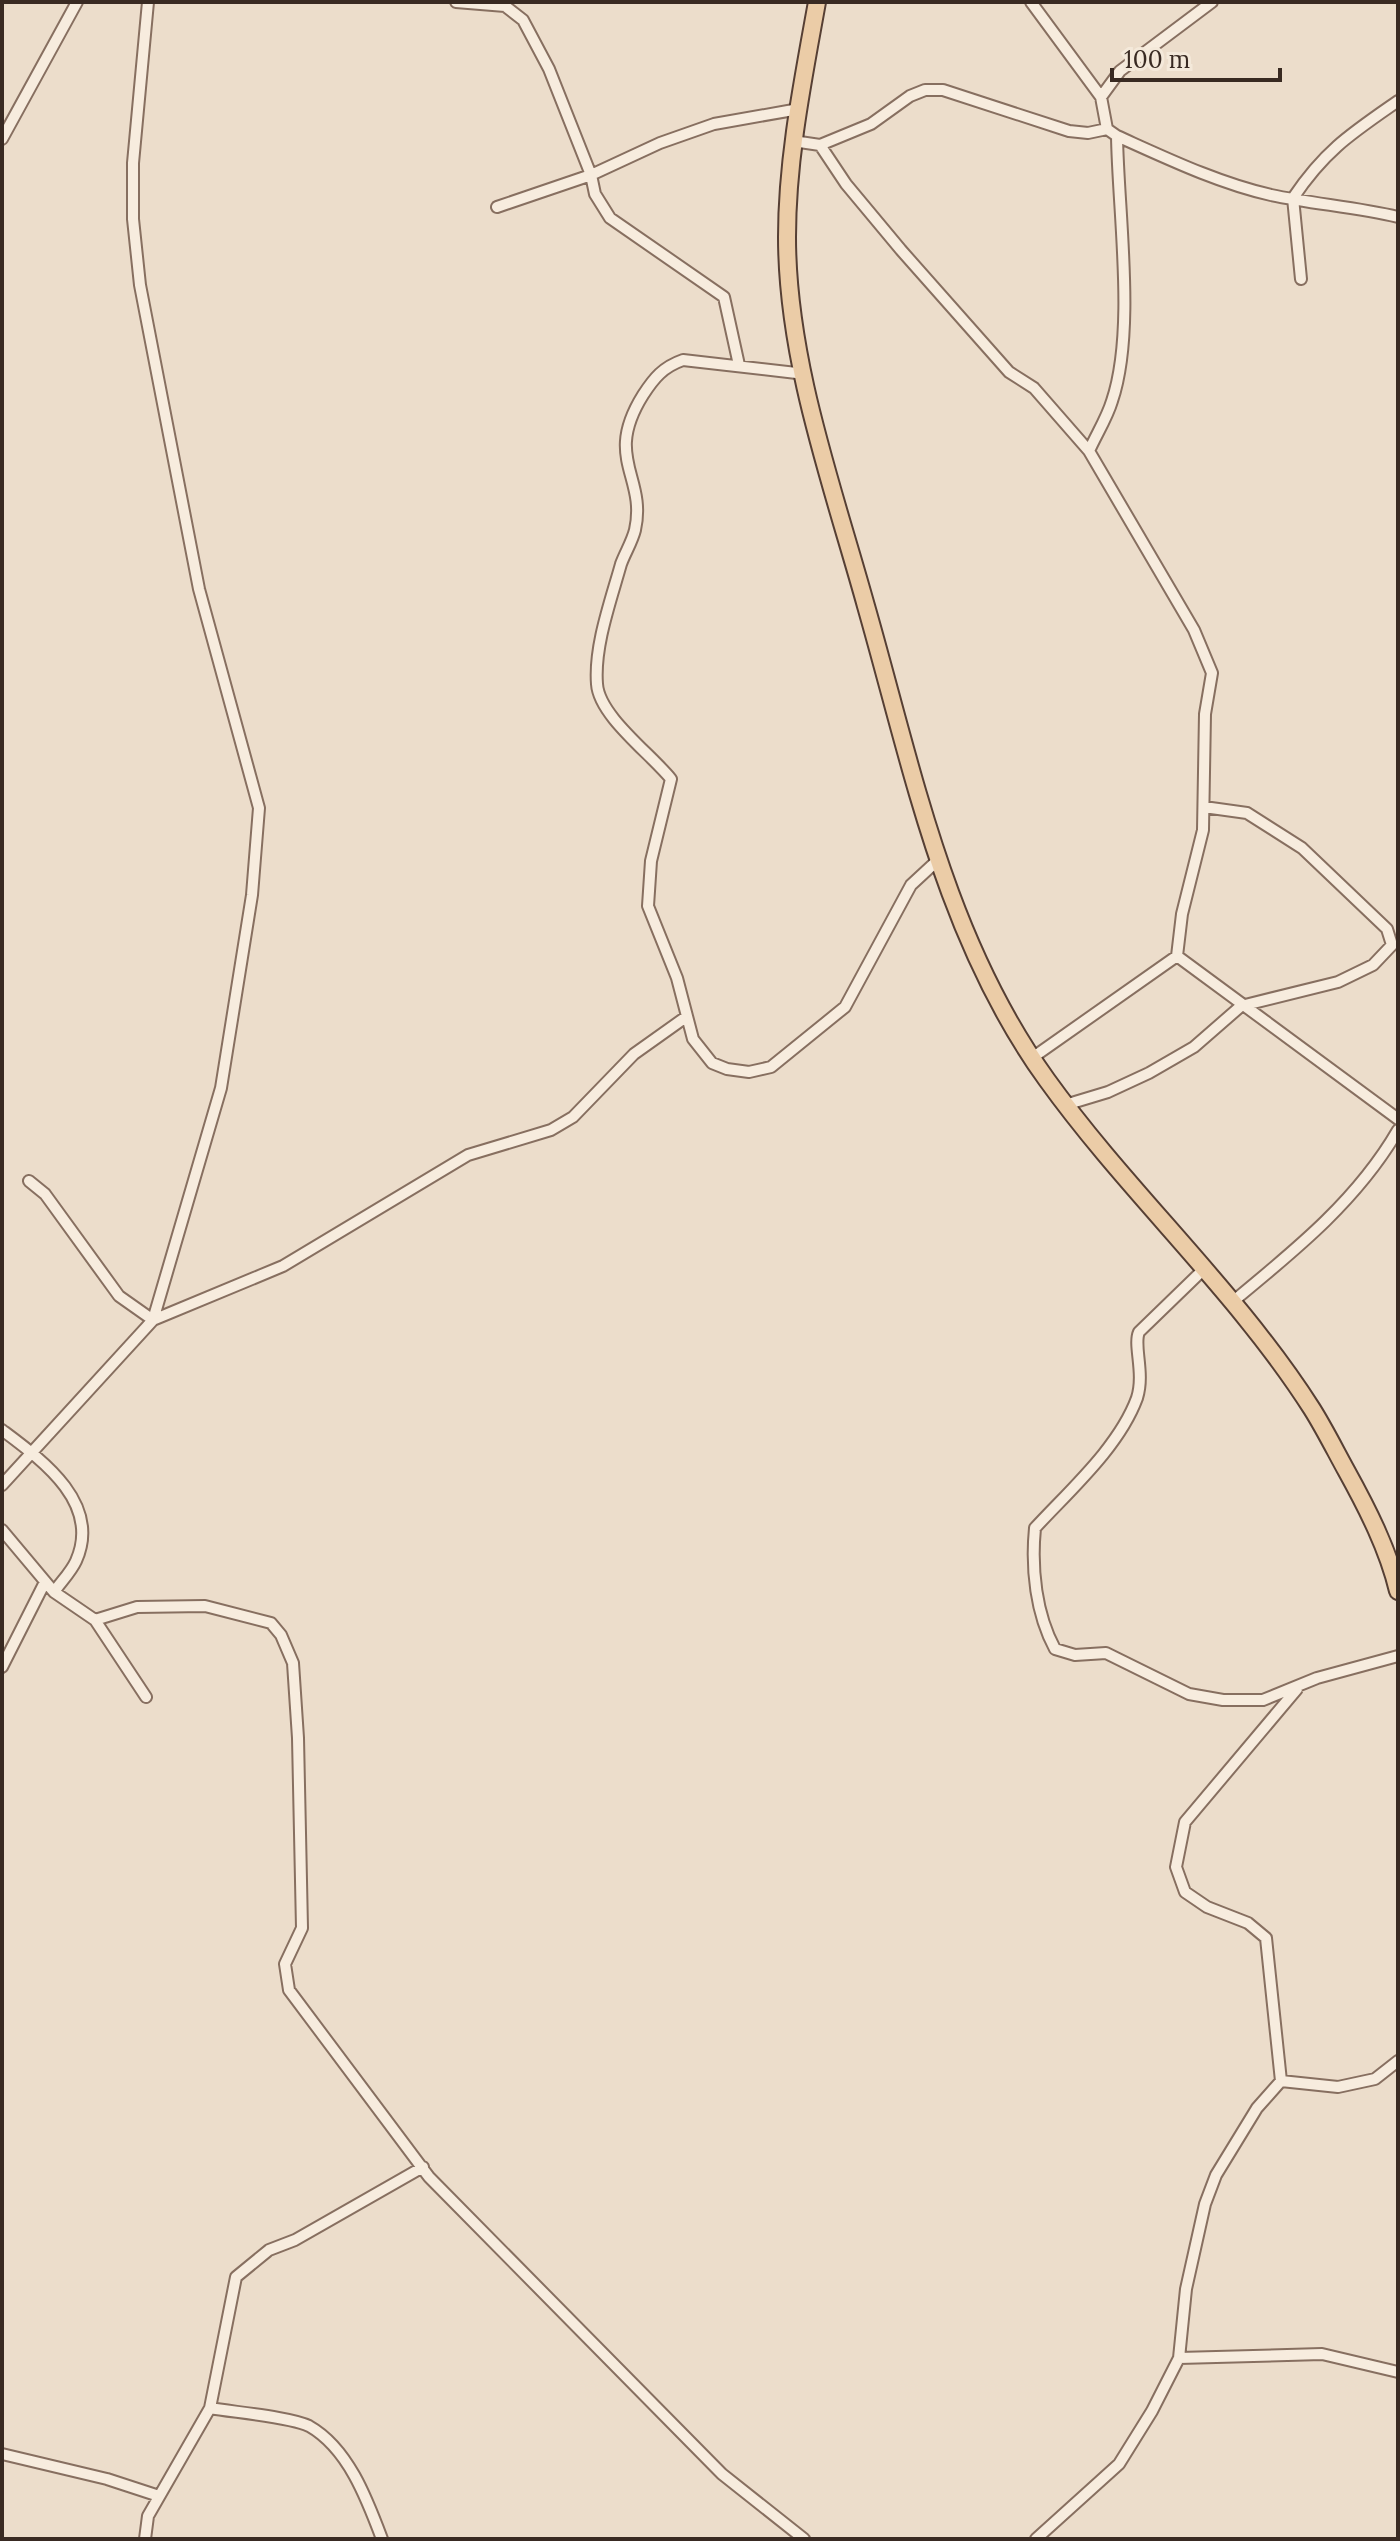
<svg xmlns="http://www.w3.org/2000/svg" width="1400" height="2541" font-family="Lora,serif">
<rect width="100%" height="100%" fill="#ecddcb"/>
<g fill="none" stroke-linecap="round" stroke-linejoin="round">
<!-- street casing -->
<g stroke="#876f60" stroke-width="14">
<path id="street" d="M 148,2 L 133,163 L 133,219 L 140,285 L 199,589 L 259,808 L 252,895 L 221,1088 L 153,1320
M 456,2 L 505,6 L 523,20 L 549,69 L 591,175 L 595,194 L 610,218 L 724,297 L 739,365
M 1031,2 L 1101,97 L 1107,129 L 1117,136 C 1166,158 1218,183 1271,195 C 1313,204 1356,207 1398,217
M 1101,97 L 1120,71 L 1212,2
M 2,139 L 77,2
M 793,141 L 820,145 L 871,124 L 910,96 L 925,90 L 943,90 L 1069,131 L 1088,133 L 1107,129
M 820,145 L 846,184 L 901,250 L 1009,372 L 1034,388 L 1089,451 L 1194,630 L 1212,673 L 1205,714 L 1203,830 L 1182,914 L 1177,956
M 497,207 L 591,175 L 660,143 L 714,124 L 799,109
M 1301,279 L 1293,198 C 1325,150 1352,133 1398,101
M 805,374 L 683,360 C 663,367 654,378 643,395 C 603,459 647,476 635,530 C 632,542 625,553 621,564 C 611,600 594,646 597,684 C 599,716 651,754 671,779 L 651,861 L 648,906 L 677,978 L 693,1039 L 712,1063 L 727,1069 L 749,1072 L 771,1067 L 845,1007 L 911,885 L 938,860
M 1089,451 C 1096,435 1107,418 1112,401 C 1136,330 1118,212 1117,136
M 1032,1058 L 1177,956 L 1398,1119
M 1065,1105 L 1108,1092 L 1149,1073 L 1194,1047 L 1241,1006 L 1338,982 L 1373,965 L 1392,945 L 1387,929 L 1302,848 L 1247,813 L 1204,807
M 29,1181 L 45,1194 L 119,1296 L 153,1320
M 1203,1270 L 1139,1332 C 1133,1345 1145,1373 1137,1398 C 1119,1447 1070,1490 1035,1528 C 1031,1569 1036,1614 1055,1649 L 1075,1655 L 1106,1653 L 1189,1694 L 1223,1700 L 1263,1700 L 1317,1678 L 1398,1656
M 1231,1303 C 1293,1252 1357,1201 1398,1130
M 2,1430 C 42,1460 102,1503 76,1561 C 71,1572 61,1582 54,1592
M 2,1485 L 153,1320 L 283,1266 L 468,1155 L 551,1130 L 573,1117 L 634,1054 L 686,1017
M 2,1530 L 54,1592 L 95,1620 L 146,1697
M 95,1620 L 137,1607 L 205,1606 L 271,1623 L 281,1635 L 293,1663 L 298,1738 L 302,1928 L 285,1964 L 289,1990 L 429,2177 L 722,2474 L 804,2539
M 2,1667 L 45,1582
M 1281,2081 L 1266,1938 L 1248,1923 L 1207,1907 L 1185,1892 L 1176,1867 L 1185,1822 L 1297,1689
M 1179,2358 L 1322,2354 L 1398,2372
M 210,2408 C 232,2412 292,2417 309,2426 C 348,2448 367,2499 382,2539
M 2,2454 L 107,2479 L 159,2496
M 145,2539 L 148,2516 L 210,2408 L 236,2277 L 269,2250 L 295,2240 L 423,2167
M 1036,2539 L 1119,2464 L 1152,2411 L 1179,2358 L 1186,2289 L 1205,2204 L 1216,2175 L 1257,2108 L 1281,2081 L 1338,2087 L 1375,2079 L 1398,2061"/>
</g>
<!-- primary casing -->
<g stroke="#563f34" stroke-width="20">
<path id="primary" d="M 817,2 C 803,80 787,158 787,237 C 787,362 833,487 866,606 C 913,770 945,939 1047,1080 C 1129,1194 1236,1290 1312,1409 C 1324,1428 1335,1450 1346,1470 C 1367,1508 1388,1549 1398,1591"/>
</g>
<!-- street -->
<use href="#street" stroke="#f7ecde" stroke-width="10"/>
<!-- primary -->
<use href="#primary" stroke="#ebcca7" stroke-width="16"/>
</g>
<!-- border -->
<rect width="1400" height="2541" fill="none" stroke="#392a22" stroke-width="8"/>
<!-- scale -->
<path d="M1112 68v12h168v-12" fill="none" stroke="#392a22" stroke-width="4"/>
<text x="1124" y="68" font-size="24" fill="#392a22" stroke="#f4e9da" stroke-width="6" paint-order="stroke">100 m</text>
</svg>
